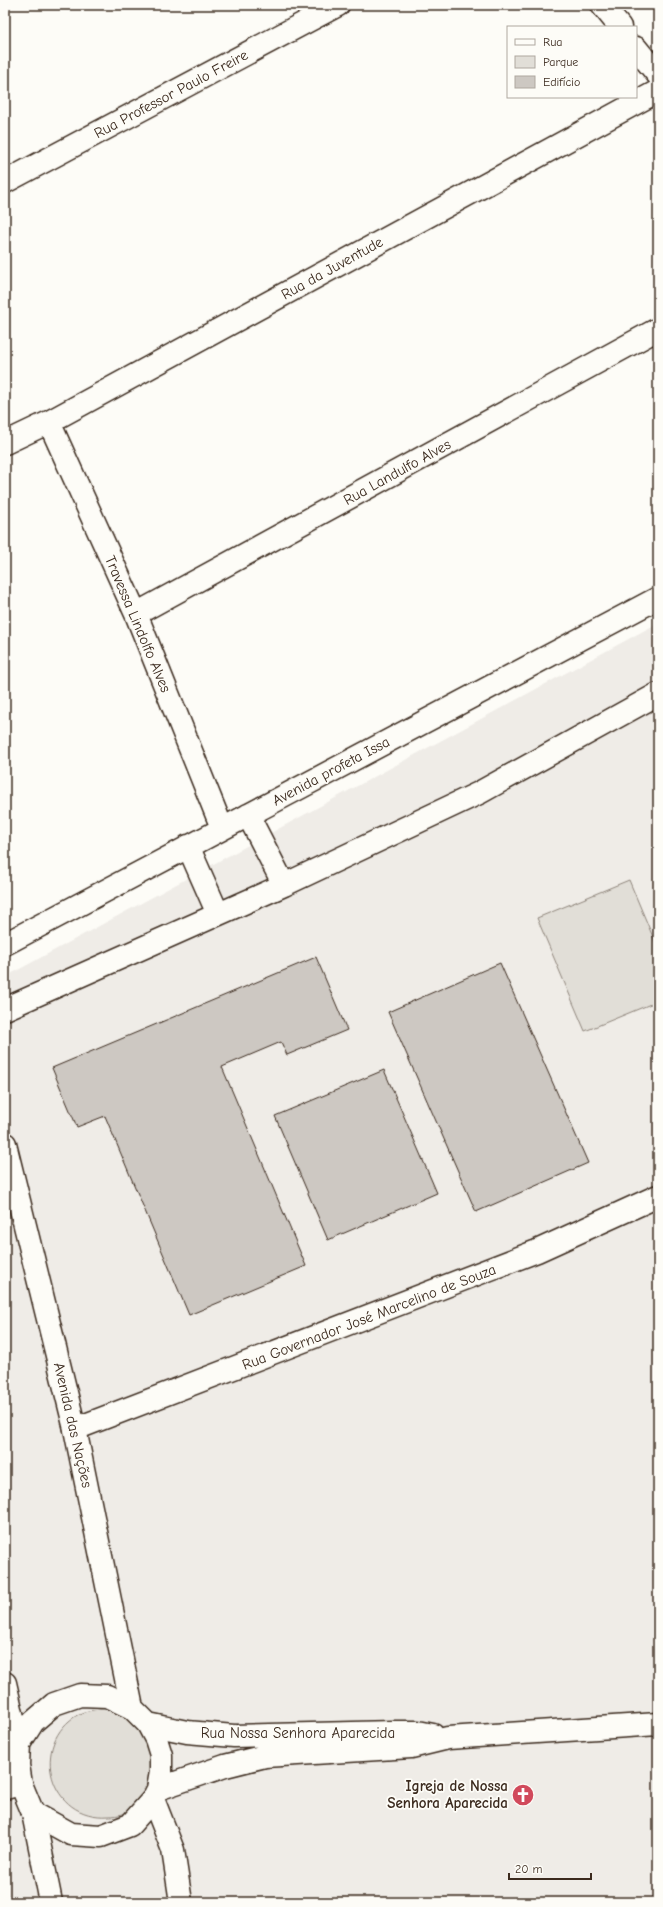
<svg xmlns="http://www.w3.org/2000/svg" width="663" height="1907" font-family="'Comic Neue',sans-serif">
<rect width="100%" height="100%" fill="#fdfcf7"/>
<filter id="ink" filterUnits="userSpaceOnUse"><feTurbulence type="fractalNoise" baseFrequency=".025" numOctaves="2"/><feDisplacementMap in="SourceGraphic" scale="8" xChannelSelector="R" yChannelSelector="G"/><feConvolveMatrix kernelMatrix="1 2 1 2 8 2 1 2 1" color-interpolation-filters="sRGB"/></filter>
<g filter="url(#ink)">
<!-- built -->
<path fill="#efece7" d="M 658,623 L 658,1902 L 5,1902 L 5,977 Z"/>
<!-- green -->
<path fill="#e1ded7" stroke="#8e847a" d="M 629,880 L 658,949 L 658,1001 L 585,1031 L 537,918 Z
M 100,1709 L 120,1710 L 138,1719 L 158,1774 C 153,1782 144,1801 137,1807 C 130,1813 118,1816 109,1816 C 49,1821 28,1743 79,1714 C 85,1711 93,1710 100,1709 Z"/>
<!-- building -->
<path fill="#cdc8c2" stroke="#3b2a1e" d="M 316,957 L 347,1030 L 287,1055 L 281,1042 L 222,1067 L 306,1266 L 189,1315 L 105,1116 L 77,1127 L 52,1068 Z
M 500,963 L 588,1163 L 476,1212 L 388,1012 Z
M 384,1070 L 437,1193 L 328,1240 L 275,1116 Z"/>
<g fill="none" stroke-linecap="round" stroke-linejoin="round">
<!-- street casing -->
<g stroke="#3b2a1e" stroke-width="25">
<path id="street" d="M 602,5 L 620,27
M 636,48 L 658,75
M 5,182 L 338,5
M 49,422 L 136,614 L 222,828
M 5,443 L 49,422 L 658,91
M 136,614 L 658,329
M 248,815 L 284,885
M 188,846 L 218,914
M 5,944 L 658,598
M 5,1009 L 284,885 L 479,793 L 658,694
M 75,1429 L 537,1251 L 658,1196
M 5,1788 L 21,1784
M 153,1799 L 173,1850 L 181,1902
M 33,1813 L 51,1902"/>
</g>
<!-- secondary casing -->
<g stroke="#3b2a1e" stroke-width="25">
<path id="secondary" d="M 5,1144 L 75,1429 L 132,1708
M 5,1683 L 19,1744
M 80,1695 L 107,1696 L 132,1708 L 148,1724 L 156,1739 L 161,1755 L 161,1772 L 158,1789 L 153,1799 L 130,1825 L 101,1836 L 71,1834 L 33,1813 L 21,1784 L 18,1765 L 19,1744 L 33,1722 L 54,1704 Z
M 148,1724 L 187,1732 L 234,1736 L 394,1732 L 418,1732 L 433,1735
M 158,1789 L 225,1766 L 265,1756 L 411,1747 L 448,1738 L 658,1724"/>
</g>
<!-- street -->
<use href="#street" stroke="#fdfcf7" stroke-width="22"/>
<!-- secondary -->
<use href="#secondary" stroke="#fdfcf7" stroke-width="22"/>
</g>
</g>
<!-- icons -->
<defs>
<g id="church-disc" transform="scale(1.15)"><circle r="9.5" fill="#d1495b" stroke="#fdfcf7"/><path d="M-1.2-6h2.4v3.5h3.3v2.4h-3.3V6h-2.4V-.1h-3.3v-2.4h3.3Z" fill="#fff"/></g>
</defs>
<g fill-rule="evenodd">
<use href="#church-disc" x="523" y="1795"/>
</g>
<g text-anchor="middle" stroke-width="3.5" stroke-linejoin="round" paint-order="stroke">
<!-- street labels -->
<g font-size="15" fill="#3b2a1e" stroke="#fdfcf7">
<text transform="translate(171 94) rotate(-28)" y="5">Rua Professor Paulo Freire</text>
<text transform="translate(332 268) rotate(-29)" y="5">Rua da Juventude</text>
<text transform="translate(397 472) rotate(-29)" y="5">Rua Landulfo Alves</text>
<text transform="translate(138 624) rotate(67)" y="5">Travessa Lindolfo Alves</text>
<text transform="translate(331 771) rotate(-28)" y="5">Avenida profeta Issa</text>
<text transform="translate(369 1317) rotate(-21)" y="5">Rua Governador José Marcelino de Souza</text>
<text transform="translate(73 1425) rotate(77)" y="5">Avenida das Nações</text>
<text x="298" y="1738">Rua Nossa Senhora Aparecida</text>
</g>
<!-- poi labels -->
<g font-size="15" font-weight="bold" fill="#3b2a1e" stroke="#fdfcf7" text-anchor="end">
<text x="508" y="1791">Igreja de Nossa<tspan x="508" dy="17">Senhora Aparecida</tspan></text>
</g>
</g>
<!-- margin -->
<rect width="663" height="1907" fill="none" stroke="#fdfcf7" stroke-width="20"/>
<rect x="10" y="10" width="643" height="1887" fill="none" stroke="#3b2a1e" stroke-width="1.5" filter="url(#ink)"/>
<!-- legend -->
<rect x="507" y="26" width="130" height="72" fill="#fdfcf7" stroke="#afa8a0"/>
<rect x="515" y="39" width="20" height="6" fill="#fdfcf7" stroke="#afa8a0"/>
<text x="543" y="46" font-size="12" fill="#3b2a1e">Rua</text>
<rect x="515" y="56" width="20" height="12" fill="#e1ded7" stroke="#afa8a0"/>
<text x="543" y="66" font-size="12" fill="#3b2a1e">Parque</text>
<rect x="515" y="76" width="20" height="12" fill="#cdc8c2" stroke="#afa8a0"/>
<text x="543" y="86" font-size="12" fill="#3b2a1e">Edifício</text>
<!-- scale -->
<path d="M509 1873v6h82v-6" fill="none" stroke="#3b2a1e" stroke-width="2"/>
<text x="515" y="1873" font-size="12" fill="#3b2a1e" stroke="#fdfcf7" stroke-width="3" paint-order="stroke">20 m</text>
</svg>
